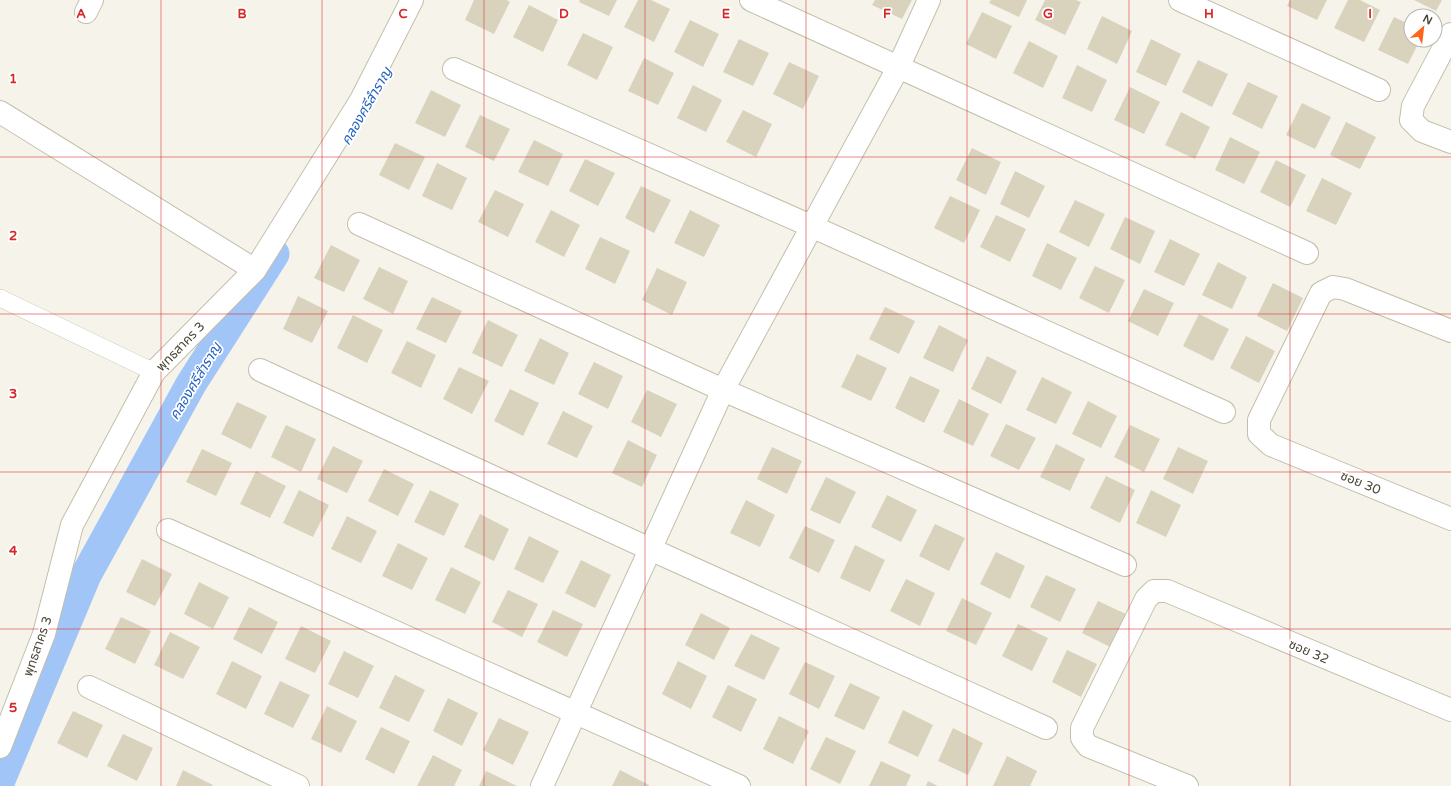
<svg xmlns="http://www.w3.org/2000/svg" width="1451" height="786" font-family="'Varela Round','Noto Sans Thai',sans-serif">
<rect width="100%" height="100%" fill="#f6f4ea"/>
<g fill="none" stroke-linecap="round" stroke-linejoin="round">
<!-- canal -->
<path stroke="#a2c5f7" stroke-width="31" d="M 0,780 L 86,575 L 191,384 L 274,254"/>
</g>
<!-- building -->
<path fill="#d9d3be" d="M 474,0 L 507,0 L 510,2 L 494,34 L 465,20 Z
M 580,0 L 617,0 L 609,16 L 579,2 Z
M 638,0 L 651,0 L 670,9 L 654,42 L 624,27 Z
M 875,0 L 912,0 L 902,19 L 872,5 Z
M 991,0 L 1027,0 L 1019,17 L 989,3 Z
M 1045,0 L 1076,0 L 1081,2 L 1065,35 L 1035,20 Z
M 1290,0 L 1327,0 L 1317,20 L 1287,6 Z
M 1348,0 L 1360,0 L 1380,10 L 1364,42 L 1334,28 Z
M 1414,0 L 1442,0 L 1436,11 Z
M 529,5 L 558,20 L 543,52 L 513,37 Z
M 982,12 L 1012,26 L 996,59 L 966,44 Z
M 1102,16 L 1132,31 L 1117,64 L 1087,49 Z
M 1394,17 L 1411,25 L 1411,40 L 1420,40 L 1408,64 L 1378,50 Z
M 690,20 L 719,34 L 703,67 L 674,52 Z
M 583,33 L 613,47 L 597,80 L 567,65 Z
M 739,39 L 769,53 L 753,86 L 723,72 Z
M 1151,39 L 1181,54 L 1166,86 L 1136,72 Z
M 1029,41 L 1058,56 L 1043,88 L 1013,73 Z
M 644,58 L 674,73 L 658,105 L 628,91 Z
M 1198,60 L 1228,74 L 1212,107 L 1182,92 Z
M 789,62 L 819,76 L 803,109 L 773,94 Z
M 1077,65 L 1107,80 L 1092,112 L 1062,98 Z
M 1248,82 L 1278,96 L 1262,129 L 1232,114 Z
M 693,85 L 722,100 L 706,132 L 677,118 Z
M 1130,87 L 1160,102 L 1144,134 L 1114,120 Z
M 431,90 L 461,105 L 445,137 L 415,123 Z
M 1302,103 L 1331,117 L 1315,149 L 1286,135 Z
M 743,110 L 772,124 L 756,157 L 726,142 Z
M 1181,112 L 1210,127 L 1195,159 L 1165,145 Z
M 480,115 L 510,129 L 494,161 L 465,147 Z
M 1346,122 L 1376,137 L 1360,169 L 1330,155 Z
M 1230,137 L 1260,152 L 1244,184 L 1215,170 Z
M 534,140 L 563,154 L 548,186 L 518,172 Z
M 395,143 L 425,157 L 409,190 L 379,175 Z
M 972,148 L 1001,162 L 986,195 L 956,180 Z
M 585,159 L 615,173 L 598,206 L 569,191 Z
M 1276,160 L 1306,175 L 1290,207 L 1260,192 Z
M 437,163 L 467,178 L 452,210 L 422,196 Z
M 1015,171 L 1045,186 L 1029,218 L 1000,204 Z
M 1322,178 L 1352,193 L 1336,225 L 1306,211 Z
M 641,186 L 671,200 L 654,233 L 625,218 Z
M 495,190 L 524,204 L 508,237 L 478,222 Z
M 950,196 L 980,210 L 964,243 L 934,228 Z
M 1075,200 L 1105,214 L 1089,247 L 1059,232 Z
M 551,210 L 580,225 L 564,257 L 535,242 Z
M 690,210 L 720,225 L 704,257 L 674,243 Z
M 996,215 L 1026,229 L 1010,262 L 980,247 Z
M 1125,217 L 1155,231 L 1140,264 L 1110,249 Z
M 600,237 L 630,251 L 615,284 L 585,269 Z
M 1170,239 L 1200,254 L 1184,286 L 1154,272 Z
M 1047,243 L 1077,258 L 1061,290 L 1032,276 Z
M 331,245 L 360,260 L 344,292 L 314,278 Z
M 1218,262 L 1247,277 L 1232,309 L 1202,295 Z
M 1095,266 L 1125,280 L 1109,313 L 1079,298 Z
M 379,267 L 408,281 L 393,314 L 363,299 Z
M 657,268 L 687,282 L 672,315 L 642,300 Z
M 1273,283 L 1303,298 L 1287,331 L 1257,316 Z
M 1144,289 L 1174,303 L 1158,336 L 1128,321 Z
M 298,296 L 328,311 L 312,343 L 283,329 Z
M 432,297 L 462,311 L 446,343 L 416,329 Z
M 885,307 L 915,321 L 899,354 L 869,339 Z
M 1199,314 L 1229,329 L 1213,361 L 1183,346 Z
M 353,315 L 383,330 L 367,363 L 337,348 Z
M 488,320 L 518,335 L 502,367 L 472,353 Z
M 939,325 L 968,340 L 953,372 L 923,358 Z
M 1246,336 L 1275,351 L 1259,383 L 1230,368 Z
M 540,338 L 569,353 L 554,385 L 524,371 Z
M 407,341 L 436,355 L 421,388 L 391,373 Z
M 857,354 L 887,368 L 871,401 L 841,387 Z
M 987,356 L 1017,371 L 1001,404 L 971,389 Z
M 594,362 L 623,376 L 608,409 L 578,394 Z
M 459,367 L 489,381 L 472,414 L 443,399 Z
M 910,376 L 940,390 L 924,423 L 895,408 Z
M 1042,377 L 1072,392 L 1056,424 L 1026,410 Z
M 510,389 L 539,403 L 523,436 L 494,421 Z
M 647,390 L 677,404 L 661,437 L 631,422 Z
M 959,399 L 989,414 L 973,446 L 943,432 Z
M 1088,401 L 1117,416 L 1101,448 L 1072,434 Z
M 237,402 L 267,416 L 251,449 L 221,434 Z
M 563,411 L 593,426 L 577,458 L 547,444 Z
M 1006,424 L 1036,438 L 1019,470 L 990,456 Z
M 286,425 L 316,439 L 301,472 L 271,457 Z
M 1130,425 L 1160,439 L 1144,472 L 1114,457 Z
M 628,440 L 657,455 L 642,487 L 612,473 Z
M 1056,444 L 1085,459 L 1070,491 L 1040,477 Z
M 333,446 L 363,461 L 347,493 L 317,479 Z
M 772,447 L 802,461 L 787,494 L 757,479 Z
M 1178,447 L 1208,461 L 1193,494 L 1163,479 Z
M 202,449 L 232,463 L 216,496 L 186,482 Z
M 384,469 L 414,484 L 398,516 L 368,501 Z
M 256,471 L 286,486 L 270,518 L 240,504 Z
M 1106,476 L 1135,490 L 1120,523 L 1090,508 Z
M 826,477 L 856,492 L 840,524 L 810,510 Z
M 299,490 L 329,505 L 313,537 L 283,523 Z
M 430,490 L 459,504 L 444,536 L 414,522 Z
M 1151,490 L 1181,505 L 1166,537 L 1136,523 Z
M 887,495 L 917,510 L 901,542 L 871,527 Z
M 746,500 L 775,515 L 760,547 L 730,533 Z
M 480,514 L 509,529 L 494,561 L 464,547 Z
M 347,516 L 377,531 L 361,563 L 331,549 Z
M 935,524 L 965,538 L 949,571 L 919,556 Z
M 805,526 L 835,540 L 819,573 L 789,558 Z
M 529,536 L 559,551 L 543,583 L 514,569 Z
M 398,543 L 428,558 L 412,590 L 382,576 Z
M 855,545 L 885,560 L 870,592 L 840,578 Z
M 996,552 L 1025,566 L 1010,599 L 980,584 Z
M 142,559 L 172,574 L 155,606 L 126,592 Z
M 581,560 L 611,575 L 595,608 L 565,593 Z
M 451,567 L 481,582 L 465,614 L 435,600 Z
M 1046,575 L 1076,589 L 1060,622 L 1030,607 Z
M 906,579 L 935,593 L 920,626 L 890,611 Z
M 199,582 L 229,597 L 213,629 L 184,614 Z
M 508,590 L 538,604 L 522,637 L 492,622 Z
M 962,598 L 992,613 L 976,645 L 946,631 Z
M 1098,601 L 1128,615 L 1112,648 L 1082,633 Z
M 249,607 L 278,622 L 262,654 L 233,639 Z
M 553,610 L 583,624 L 567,657 L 537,642 Z
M 701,613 L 730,628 L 714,660 L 685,645 Z
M 121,617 L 151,631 L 135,664 L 105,649 Z
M 1018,624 L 1048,638 L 1032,671 L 1002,656 Z
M 301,626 L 331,641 L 315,673 L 285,659 Z
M 170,632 L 200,647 L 183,679 L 154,665 Z
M 751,634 L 780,648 L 764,680 L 734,666 Z
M 1067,650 L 1097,664 L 1081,697 L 1052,682 Z
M 344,651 L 374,666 L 358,698 L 328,684 Z
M 232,661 L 262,676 L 246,709 L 216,694 Z
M 678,661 L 707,676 L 691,709 L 662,694 Z
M 805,662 L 835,676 L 819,709 L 789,694 Z
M 395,675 L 425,690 L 409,722 L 379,708 Z
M 280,681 L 310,695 L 293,728 L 264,714 Z
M 850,683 L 880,697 L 864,730 L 834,716 Z
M 728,685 L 757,699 L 741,732 L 712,717 Z
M 448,698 L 478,713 L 462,746 L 433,731 Z
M 327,706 L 357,721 L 341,753 L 311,739 Z
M 903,710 L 933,725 L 918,757 L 888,743 Z
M 73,711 L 103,725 L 87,758 L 57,743 Z
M 779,716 L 809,731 L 793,764 L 763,749 Z
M 499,718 L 529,732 L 513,765 L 483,750 Z
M 381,727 L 410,741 L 394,774 L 365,759 Z
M 953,728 L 983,743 L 968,775 L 938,761 Z
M 123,734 L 153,748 L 137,781 L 107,766 Z
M 826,737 L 856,751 L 840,784 L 810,769 Z
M 433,755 L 462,770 L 454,786 L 417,786 Z
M 1007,756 L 1037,771 L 1030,786 L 993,786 Z
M 881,761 L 911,775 L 906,786 L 869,786 Z
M 183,770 L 213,785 L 212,786 L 176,786 Z
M 620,770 L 649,785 L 649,786 L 612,786 Z
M 486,771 L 517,786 L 479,786 Z
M 928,781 L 938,786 L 926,786 Z"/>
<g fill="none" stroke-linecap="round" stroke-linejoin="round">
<!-- service casing -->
<g stroke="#c3bfab" stroke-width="18">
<path id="service" d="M 0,298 L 154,372"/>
</g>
<!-- minor casing -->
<g stroke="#c3bfab" stroke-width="24">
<path id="minor" d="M 751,0 L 1307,253
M 1180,0 L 1379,90
M 86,12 L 92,0
M 1451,34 L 1413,106 L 1411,120 L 1422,131 L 1451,142
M 454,69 L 811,226 L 1224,412
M 0,112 L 255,270
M 359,224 L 723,390 L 1125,565
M 1451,331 L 1345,289 L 1333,287 L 1321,293 L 1259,420 L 1259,434 L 1271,445 L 1451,519
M 260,370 L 650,549 L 1046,728
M 168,530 L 739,786
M 89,687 L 298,786
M 0,747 L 44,634 L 72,525 L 154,372 L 255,270 L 361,100 L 412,0
M 542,786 L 723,390 L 898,68 L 929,0
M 1187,786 L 1088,746 L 1082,738 L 1082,728 L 1146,599 L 1154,591 L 1167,591 L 1451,710"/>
</g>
<!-- service -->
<use href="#service" stroke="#fff" stroke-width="17"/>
<!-- minor -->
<use href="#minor" stroke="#fff" stroke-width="22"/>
</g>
<!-- grid -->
<path fill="none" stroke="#d62828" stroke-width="1" stroke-opacity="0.55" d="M 161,0 L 161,786M 322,0 L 322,786M 484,0 L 484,786M 645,0 L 645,786M 806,0 L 806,786M 967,0 L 967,786M 1129,0 L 1129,786M 1290,0 L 1290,786M 0,157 L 1451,157M 0,314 L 1451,314M 0,472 L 1451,472M 0,629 L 1451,629"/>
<g text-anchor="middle" stroke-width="3.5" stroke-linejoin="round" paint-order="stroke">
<!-- street labels -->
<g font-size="13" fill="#4b4737" stroke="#fff">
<text transform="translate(180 346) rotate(-46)" y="5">พุทธสาคร 3</text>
<text transform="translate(1361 482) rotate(22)" y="5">ซอย 30</text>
<text transform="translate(37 646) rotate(-71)" y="5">พุทธสาคร 3</text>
<text transform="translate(1309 651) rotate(23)" y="5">ซอย 32</text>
</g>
<!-- water labels -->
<g font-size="14" font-style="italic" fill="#2563c1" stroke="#fff">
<text transform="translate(366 106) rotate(-60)" y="5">คลองศรีสำราญ</text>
<text transform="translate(195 381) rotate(-59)" y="5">คลองศรีสำราญ</text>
</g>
</g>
<g font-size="13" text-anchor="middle" font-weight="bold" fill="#d62828" stroke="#fff" stroke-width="3.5" stroke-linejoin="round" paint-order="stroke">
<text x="81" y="18">A</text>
<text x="242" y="18">B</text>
<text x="403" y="18">C</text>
<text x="564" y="18">D</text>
<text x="726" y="18">E</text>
<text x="887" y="18">F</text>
<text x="1048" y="18">G</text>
<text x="1209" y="18">H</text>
<text x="1370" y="18">I</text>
<text x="13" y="83">1</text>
<text x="13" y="240">2</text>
<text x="13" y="398">3</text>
<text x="13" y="555">4</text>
<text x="13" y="712">5</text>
</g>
<!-- north arrow -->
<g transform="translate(1423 28) rotate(28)"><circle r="19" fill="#ffffff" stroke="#b7b5af"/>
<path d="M0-3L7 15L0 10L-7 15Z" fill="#ff6418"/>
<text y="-6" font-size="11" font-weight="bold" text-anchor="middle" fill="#4b4737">N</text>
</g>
</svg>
